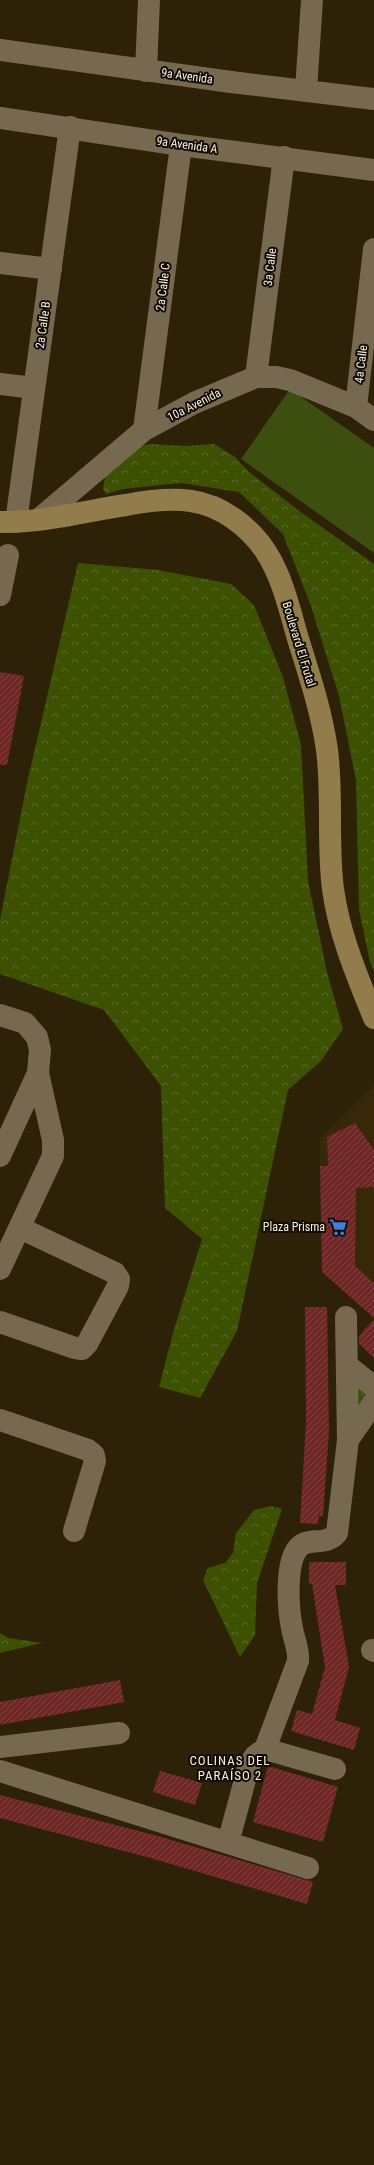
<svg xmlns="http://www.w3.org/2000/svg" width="374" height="2165" font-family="'Roboto Condensed',sans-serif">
<defs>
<pattern id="forest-crowns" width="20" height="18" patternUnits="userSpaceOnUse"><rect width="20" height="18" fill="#3c5102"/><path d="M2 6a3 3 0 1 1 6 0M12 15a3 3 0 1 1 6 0" fill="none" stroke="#596a27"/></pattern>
<pattern id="park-dots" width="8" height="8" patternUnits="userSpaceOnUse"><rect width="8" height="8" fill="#3c4f0f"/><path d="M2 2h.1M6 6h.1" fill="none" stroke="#596932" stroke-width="1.8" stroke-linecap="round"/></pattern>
<pattern id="building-hatch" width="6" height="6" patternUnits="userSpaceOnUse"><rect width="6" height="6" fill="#6c2726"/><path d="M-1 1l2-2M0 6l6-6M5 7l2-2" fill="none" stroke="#824745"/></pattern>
</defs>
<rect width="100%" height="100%" fill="#2d2108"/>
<!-- built -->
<path fill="#382807" d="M 374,1085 L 374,1318 L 322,1272 L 320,1166 L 320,1139 Z"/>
<!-- forest -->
<path fill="url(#forest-crowns)" d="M 149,444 L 186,446 L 214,444 L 235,457 L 248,471 L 302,513 L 374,564 L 374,971 L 370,962 L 359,910 L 356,780 L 339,696 L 311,606 L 283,534 L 239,492 L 181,483 L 123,489 L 106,494 L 103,489 L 105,477 L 134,448 Z
M 78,563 L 158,570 L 231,584 L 254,605 L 283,677 L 301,745 L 308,881 L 327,972 L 343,1029 L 321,1061 L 288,1090 L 237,1331 L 200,1398 L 159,1387 L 173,1333 L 202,1239 L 165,1208 L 161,1086 L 104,1010 L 0,974 L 0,920 L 27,783 Z
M 271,1506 L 282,1509 L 257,1583 L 255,1635 L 240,1657 L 203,1580 L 208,1568 L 225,1563 L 233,1553 L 236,1533 L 254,1510 Z
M 0,1633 L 9,1638 L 42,1643 L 0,1653 Z"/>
<!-- park -->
<path fill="url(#park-dots)" d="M 355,1382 L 370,1396 L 354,1417 Z"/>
<!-- garden -->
<path fill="#3c4f0f" d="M 290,389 L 374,448 L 374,553 L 241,459 Z"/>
<!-- building -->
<path fill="url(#building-hatch)" d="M 0,672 L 24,676 L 7,765 L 0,765 Z
M 355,1123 L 374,1150 L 374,1187 L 356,1188 L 355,1266 L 374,1283 L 374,1318 L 322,1272 L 320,1166 L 328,1166 L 327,1137 Z
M 305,1307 L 327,1307 L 329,1432 L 323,1516 L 319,1516 L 318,1524 L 300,1523 L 306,1422 Z
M 374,1319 L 374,1358 L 359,1344 L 359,1336 Z
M 309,1562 L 346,1562 L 346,1585 L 335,1585 L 349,1667 L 335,1720 L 360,1728 L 354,1750 L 291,1731 L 297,1710 L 312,1714 L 325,1667 L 312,1584 L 309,1584 Z
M 120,1680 L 124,1702 L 0,1725 L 0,1702 Z
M 268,1766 L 338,1787 L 323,1842 L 253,1822 Z
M 160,1771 L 202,1783 L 195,1805 L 153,1792 Z
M 0,1795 L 158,1836 L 313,1882 L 307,1904 L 154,1859 L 0,1818 Z"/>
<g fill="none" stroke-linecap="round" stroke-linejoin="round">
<!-- minor -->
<path stroke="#77694f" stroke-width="22" d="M 0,50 L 231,82 L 374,99
M 146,71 L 149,0
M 306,90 L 312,0
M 0,118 L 181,145 L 374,170
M 0,263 L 51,269
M 256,377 L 284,157
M 0,384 L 34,388
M 356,407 L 374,249
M 144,430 L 181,145
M 38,520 L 144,430 L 194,403 L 256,377 L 276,377 L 290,380 L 356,407 L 374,420
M 16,522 L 70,127
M 0,595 L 8,555
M 0,1015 L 25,1023 L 37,1037 L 40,1050 L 38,1073 L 0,1156
M 0,1269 L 53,1156 L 53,1140 L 38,1073
M 0,1322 L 75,1348 L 82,1349 L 87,1344 L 118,1286 L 119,1279 L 115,1273 L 20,1228
M 348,1366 L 374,1387
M 0,1420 L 88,1450 L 94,1455 L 95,1461 L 74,1531
M 348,1440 L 374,1402
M 372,1650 L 374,1651
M 0,1747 L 119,1733
M 265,1749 L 335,1769
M 0,1771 L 308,1868
M 228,1843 L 249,1765 L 255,1756 L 265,1749 L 298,1661 C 299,1649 294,1640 292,1628 C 288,1609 285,1564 298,1548 C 308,1536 326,1547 337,1533 L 348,1440 L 346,1317"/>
<!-- major -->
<path stroke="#937c4b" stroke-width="22" d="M 0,522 C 42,523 85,511 126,505 C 147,501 170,498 191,501 C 221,505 250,527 266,552 C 283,578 290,612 299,642 C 310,677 322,714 327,750 C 333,796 327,843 333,889 C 339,934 357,976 374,1018"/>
</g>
<!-- icons -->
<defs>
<g id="supermarket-bare" transform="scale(1.38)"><path d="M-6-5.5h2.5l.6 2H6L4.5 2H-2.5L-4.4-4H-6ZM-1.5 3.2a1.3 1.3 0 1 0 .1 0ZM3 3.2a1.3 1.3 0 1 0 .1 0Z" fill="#3f7fe0" stroke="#100b03" stroke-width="2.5" paint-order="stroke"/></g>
</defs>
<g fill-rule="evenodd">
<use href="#supermarket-bare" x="338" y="1227"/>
</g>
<g text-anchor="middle" stroke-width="4" stroke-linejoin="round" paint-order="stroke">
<!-- street labels -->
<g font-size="12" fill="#f8f0e2" stroke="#100b03">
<text transform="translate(187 76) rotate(8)" y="4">9a Avenida</text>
<text transform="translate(187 145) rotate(8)" y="4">9a Avenida A</text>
<text transform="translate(270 267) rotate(-83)" y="4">3a Calle</text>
<text transform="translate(163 287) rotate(-83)" y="4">2a Calle C</text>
<text transform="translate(43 325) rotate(-82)" y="4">2a Calle B</text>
<text transform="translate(361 364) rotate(-83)" y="4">4a Calle</text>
<text transform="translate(194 405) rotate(-27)" y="4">10a Avenida</text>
<text transform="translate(299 644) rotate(73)" y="4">Boulevard El Frutal</text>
</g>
<!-- poi labels -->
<g font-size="12" fill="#f8f0e2" stroke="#100b03" text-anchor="end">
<text x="325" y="1231">Plaza Prisma</text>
</g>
<!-- neighbourhood labels -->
<g font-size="13" letter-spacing="1" fill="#f8f0e2" stroke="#100b03">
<text x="230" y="1765">COLINAS DEL<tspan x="230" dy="15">PARAÍSO 2</tspan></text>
</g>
</g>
</svg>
